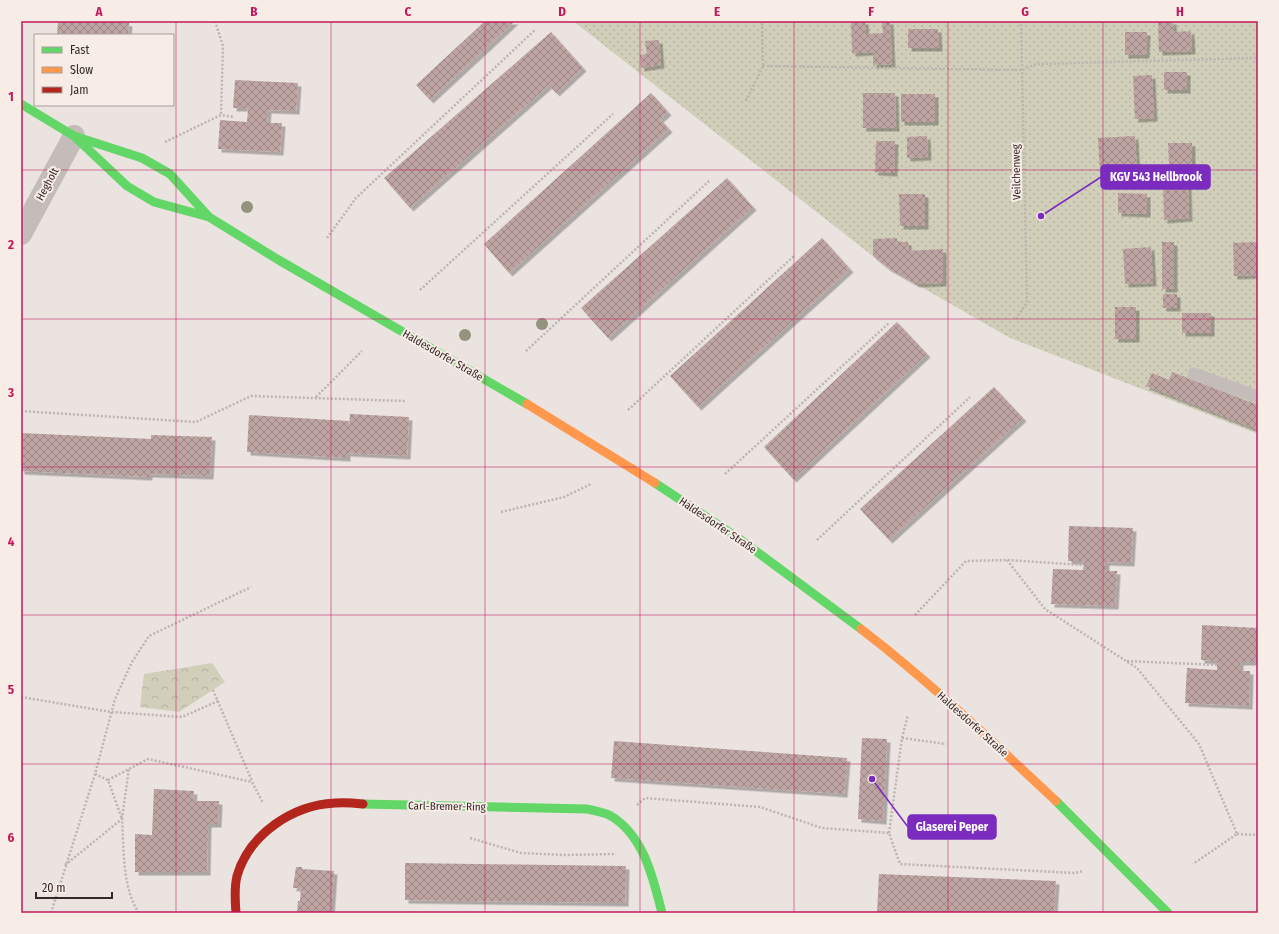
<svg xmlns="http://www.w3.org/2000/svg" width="1279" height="934" font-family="'Fira Sans Condensed',sans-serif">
<defs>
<pattern id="park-crowns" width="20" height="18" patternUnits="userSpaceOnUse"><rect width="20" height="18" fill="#d1cfba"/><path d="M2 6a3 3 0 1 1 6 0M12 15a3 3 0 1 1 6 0" fill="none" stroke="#b4b2a0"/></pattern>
<pattern id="garden-dots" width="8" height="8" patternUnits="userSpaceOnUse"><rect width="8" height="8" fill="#d1cfba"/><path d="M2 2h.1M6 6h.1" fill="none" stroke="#b4b2a0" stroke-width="1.8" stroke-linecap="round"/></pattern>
<pattern id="building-cross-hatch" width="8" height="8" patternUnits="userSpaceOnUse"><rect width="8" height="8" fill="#bea4a2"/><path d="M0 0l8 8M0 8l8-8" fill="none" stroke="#9b8684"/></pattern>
<filter id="shadow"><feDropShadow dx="3.5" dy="3.5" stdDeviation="0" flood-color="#0004"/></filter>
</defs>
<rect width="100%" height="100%" fill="#ebe3e0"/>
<!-- park -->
<path fill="url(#park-crowns)" d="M 212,663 L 225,682 L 179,712 L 140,707 L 144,674 Z"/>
<!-- garden -->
<path fill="url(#garden-dots)" d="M 573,21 L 1258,21 L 1258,434 L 1010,338 L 888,268 Z"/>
<!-- building -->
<path fill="url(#building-cross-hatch)" filter="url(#shadow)" d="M 58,21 L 116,21 L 129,23 L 128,35 L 57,35 Z
M 485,21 L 515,21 L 430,100 L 416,85 Z
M 851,21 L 865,21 L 866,34 L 883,33 L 882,21 L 890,21 L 892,64 L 873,65 L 873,52 L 852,53 Z
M 1158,21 L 1173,21 L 1174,32 L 1191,31 L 1192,51 L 1159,52 Z
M 908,29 L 938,29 L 939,48 L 908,48 Z
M 551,32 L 583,68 L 556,93 L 549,85 L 410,208 L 384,178 Z
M 1125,32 L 1147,32 L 1146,55 L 1125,55 Z
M 659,40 L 661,65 L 641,68 L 640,55 L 647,54 L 645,41 Z
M 1164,72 L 1187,72 L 1187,90 L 1164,90 Z
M 1152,75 L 1154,118 L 1135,119 L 1133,76 Z
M 235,80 L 298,83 L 296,111 L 268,110 L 267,123 L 282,123 L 280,152 L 218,149 L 220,120 L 247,122 L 248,108 L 233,108 Z
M 651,93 L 668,112 L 660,119 L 669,129 L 509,273 L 484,244 Z
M 863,93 L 895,93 L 896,128 L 863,128 Z
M 901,94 L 935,94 L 935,122 L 901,122 Z
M 927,136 L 928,157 L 907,158 L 907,137 Z
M 1135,136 L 1137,172 L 1100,173 L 1098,138 Z
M 876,141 L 895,141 L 894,173 L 875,172 Z
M 1168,143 L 1192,143 L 1192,165 L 1169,165 Z
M 727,178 L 753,207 L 608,338 L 581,308 Z
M 1188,184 L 1189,218 L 1164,220 L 1163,185 Z
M 1118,193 L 1147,194 L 1147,214 L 1118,213 Z
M 899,194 L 925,194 L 925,226 L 900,226 Z
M 822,238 L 850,269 L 698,407 L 670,376 Z
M 897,238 L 897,242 L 908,242 L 909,251 L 943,249 L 943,283 L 916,284 L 888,268 L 873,256 L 873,239 Z
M 1162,242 L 1174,242 L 1174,289 L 1162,289 Z
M 1258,242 L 1258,275 L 1234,276 L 1233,243 Z
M 1151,247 L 1153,283 L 1125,284 L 1123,249 Z
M 1163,294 L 1177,294 L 1177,308 L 1163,308 Z
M 1115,307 L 1136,307 L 1136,339 L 1115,339 Z
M 1182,313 L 1211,313 L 1211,333 L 1182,333 Z
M 897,322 L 927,354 L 793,479 L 764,447 Z
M 1172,372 L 1258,405 L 1258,430 L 1146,386 L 1152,373 L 1169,380 Z
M 994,387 L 1023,418 L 889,540 L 860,509 Z
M 350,414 L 409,417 L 407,456 L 347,453 L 347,458 L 247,452 L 249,415 L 349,421 L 349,427 Z
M 21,433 L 151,439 L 151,435 L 212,437 L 210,476 L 149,474 L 149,477 L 21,471 Z
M 1069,526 L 1133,528 L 1131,563 L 1106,562 L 1106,571 L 1117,571 L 1115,606 L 1051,604 L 1053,569 L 1083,570 L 1084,561 L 1068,561 Z
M 1202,625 L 1258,628 L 1258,662 L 1240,662 L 1240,671 L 1250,671 L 1249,706 L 1185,703 L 1187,668 L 1217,670 L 1217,661 L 1201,660 Z
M 862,738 L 887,739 L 883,821 L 858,819 Z
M 614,741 L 847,758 L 844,794 L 611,778 Z
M 154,789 L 194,791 L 193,801 L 219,801 L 218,824 L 208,824 L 207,872 L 135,872 L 135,834 L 152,835 Z
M 405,863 L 626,866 L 625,903 L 405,900 Z
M 296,867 L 302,867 L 302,869 L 334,871 L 331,913 L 297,913 L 298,901 L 300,901 L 301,888 L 293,888 Z
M 879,874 L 1056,881 L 1054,913 L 877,913 Z"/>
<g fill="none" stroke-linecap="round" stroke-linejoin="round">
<!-- path -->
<path stroke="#bdb4b1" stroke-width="2.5" stroke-dasharray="2 2" stroke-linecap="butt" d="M 215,21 L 223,46 L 221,115
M 763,66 L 1022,70 L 1036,64 L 1258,58
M 746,101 L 763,66 L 762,21
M 165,142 L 221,115 L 234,117
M 327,238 L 356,198 L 536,29
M 420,290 L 613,114
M 1016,319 L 1027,302 L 1021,21
M 526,351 L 709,181
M 316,397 L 362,351
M 628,410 L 795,255
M 21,411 L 196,422 L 251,396 L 405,401
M 725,474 L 889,323
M 501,512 L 564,497 L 591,484
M 817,540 L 970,397
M 1007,560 L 1045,609 L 1137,668 L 1199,744 L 1237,834 L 1193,864
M 915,615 L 966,561 L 1007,560 L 1083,565
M 1127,661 L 1217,665
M 213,690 L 252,781
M 21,697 L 111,712 L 182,717 L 218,701
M 902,738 L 946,744
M 95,774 L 108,780 L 122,819
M 108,780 L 148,759 L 252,782 L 263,803
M 637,805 L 645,798 L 760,807 L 822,828 L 889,833 L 900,864 L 1075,873 L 1083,871
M 122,819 L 129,768
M 889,833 L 902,738 L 908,715
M 1237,834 L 1258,835
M 470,838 L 521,853 L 564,855 L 616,854
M 65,865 L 122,819 C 124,849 122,888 139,913
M 51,913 L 95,774 L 115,699 L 132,662 L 149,636 L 251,587"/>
<!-- lane -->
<path stroke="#c4bcb9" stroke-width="13" d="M 1194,374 L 1258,397"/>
<!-- street -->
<path stroke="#c4bcb9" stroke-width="22" d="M 21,234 L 74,136"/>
<!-- fast -->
<path stroke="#63d668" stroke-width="9" d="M 21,104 L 74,136 L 127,186 L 154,202 L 209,217
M 74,136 L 142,158 L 170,174 L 209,217 L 277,259 L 527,404
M 655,483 L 741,540 L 861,629
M 1056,801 L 1168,913
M 363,804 L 587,809 C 595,811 604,812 611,816 C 644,836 653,878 662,913"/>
<!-- slow -->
<path stroke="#ff974d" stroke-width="9" d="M 527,404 L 655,483
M 861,629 C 930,682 993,742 1056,801"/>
<!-- jam -->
<path stroke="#b3261e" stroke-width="9" d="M 236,913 C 235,901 234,888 237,876 C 249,834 293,805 335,803 C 344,802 354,803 363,804"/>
</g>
<!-- trees -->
<g fill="#94937d">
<circle cx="247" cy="207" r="6"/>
<circle cx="542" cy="324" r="6"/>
<circle cx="465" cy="335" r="6"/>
</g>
<!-- grid -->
<path fill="none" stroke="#c2185b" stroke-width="1" stroke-opacity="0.55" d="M 176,21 L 176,913M 331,21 L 331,913M 485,21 L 485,913M 640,21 L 640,913M 794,21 L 794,913M 948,21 L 948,913M 1103,21 L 1103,913M 21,170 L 1258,170M 21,319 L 1258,319M 21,467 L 1258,467M 21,615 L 1258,615M 21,764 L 1258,764"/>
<g text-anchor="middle" stroke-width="4" stroke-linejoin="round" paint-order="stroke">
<!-- street labels -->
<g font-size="11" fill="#352827" stroke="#f8ece7">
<text transform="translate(1016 172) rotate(-91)" y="4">Veilchenweg</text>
<text transform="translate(47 184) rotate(-62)" y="4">Hegholt</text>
<text transform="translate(443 355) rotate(30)" y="4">Haldesdorfer Straße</text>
<text transform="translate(718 525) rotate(34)" y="4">Haldesdorfer Straße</text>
<text transform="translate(973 724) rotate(42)" y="4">Haldesdorfer Straße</text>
<text transform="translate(447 806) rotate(1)" y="4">Carl-Bremer-Ring</text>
</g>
</g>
<!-- callouts -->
<path fill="none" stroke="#7b2cbf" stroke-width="1.5" d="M1041 216L1101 177M872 779L908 827"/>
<g fill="#7b2cbf" stroke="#f8ece7" stroke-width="1.5">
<circle cx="1041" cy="216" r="4"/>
<circle cx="872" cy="779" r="4"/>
</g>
<g fill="#7b2cbf" stroke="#7b2cbf" stroke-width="1.5">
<rect x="1101" y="165" width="109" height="24" rx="4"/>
<rect x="908" y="815" width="88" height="24" rx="4"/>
</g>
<g font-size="12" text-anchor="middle" font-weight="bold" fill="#fff">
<text x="1156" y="181">KGV 543 Hellbrook</text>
<text x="952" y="831">Glaserei Peper</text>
</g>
<!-- border -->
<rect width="1279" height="934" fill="none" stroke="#f8ece7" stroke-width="44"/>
<!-- legend -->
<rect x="34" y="34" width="140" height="72" fill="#f8ece7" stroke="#aa9e9a"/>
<rect x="42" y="47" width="20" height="6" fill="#63d668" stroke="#aa9e9a"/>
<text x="70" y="54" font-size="12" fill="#352827">Fast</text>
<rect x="42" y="67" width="20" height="6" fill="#ff974d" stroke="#aa9e9a"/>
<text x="70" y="74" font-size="12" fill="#352827">Slow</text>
<rect x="42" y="87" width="20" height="6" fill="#b3261e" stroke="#aa9e9a"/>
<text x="70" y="94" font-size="12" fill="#352827">Jam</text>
<!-- scale -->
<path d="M36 892v6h76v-6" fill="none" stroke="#352827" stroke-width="2"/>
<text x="42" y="892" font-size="12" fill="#352827" stroke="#f8ece7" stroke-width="3" paint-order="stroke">20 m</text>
<rect x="22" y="22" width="1235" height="890" fill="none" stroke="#c2185b" stroke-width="1.5"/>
<g font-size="13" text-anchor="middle" font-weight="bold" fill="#c2185b">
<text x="99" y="16">A</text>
<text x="254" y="16">B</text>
<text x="408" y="16">C</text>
<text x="562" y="16">D</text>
<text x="717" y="16">E</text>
<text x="871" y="16">F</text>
<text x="1025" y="16">G</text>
<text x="1180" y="16">H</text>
<text x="11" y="101">1</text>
<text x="11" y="249">2</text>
<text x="11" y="397">3</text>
<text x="11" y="546">4</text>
<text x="11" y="694">5</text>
<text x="11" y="842">6</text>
</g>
</svg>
